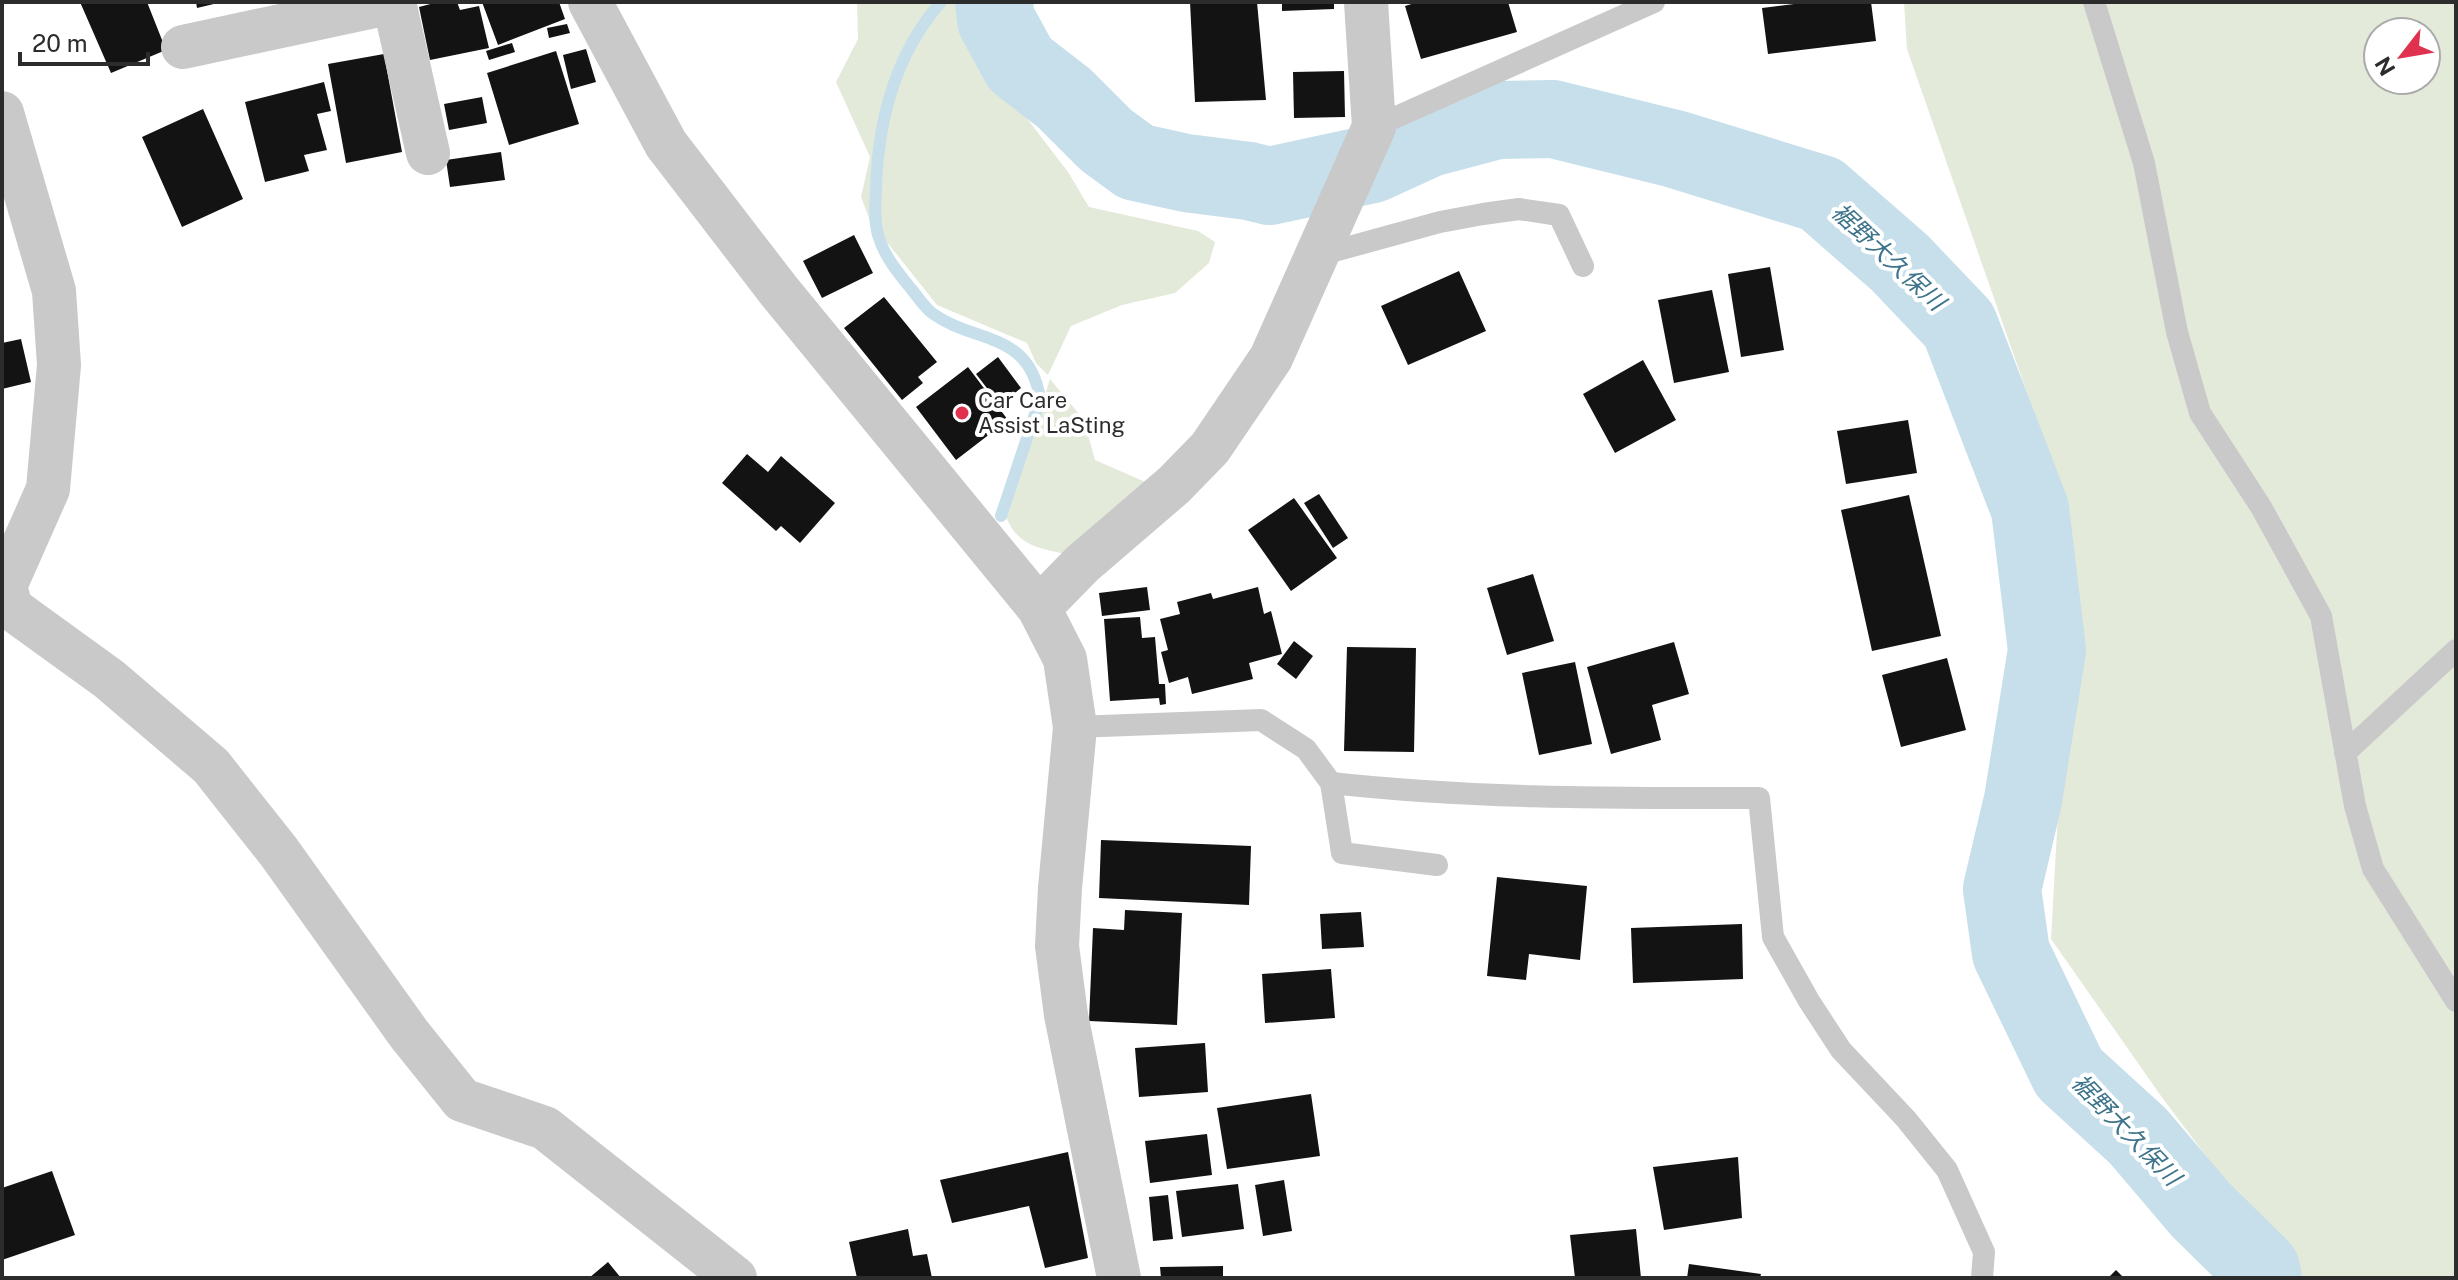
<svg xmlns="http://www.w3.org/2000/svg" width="2458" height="1280" font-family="'Public Sans','Noto Sans JP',sans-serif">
<rect width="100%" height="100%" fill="#fff"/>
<!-- green -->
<path fill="#e4eada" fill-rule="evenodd" d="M 857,2 L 967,2 L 974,42 L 990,85 L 1022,112 L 1068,172 L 1089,207 L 1198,231 L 1215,242 L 1209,263 L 1175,293 L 1122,305 L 1071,326 L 1048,375 L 1036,363 L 1027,343 L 937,305 L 870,221 L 861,197 L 870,157 L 836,82 L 858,39 Z
M 1904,2 L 2456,2 L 2456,1278 L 2286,1278 L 2272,1244 L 2161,1096 L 2051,939 L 2070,597 L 2041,433 L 1907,49 ZM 2378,32 L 2426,32 L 2426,80 L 2378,80 Z
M 1050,379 L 1084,420 L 1095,460 L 1150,484 L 1065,554 C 1037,548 1016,545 1005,514 L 1021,472 Z"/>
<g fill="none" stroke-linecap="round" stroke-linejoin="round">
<!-- stream -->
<path stroke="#c6dfea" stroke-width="12" d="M 941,2 C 895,54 878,121 876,189 C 875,205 874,224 879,238 C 885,257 899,274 912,290 C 918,297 924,307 932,313 C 975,344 1030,331 1040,399 L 1001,516"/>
<!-- river -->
<path stroke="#c6dfea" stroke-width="78" d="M 994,2 L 996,20 L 1020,64 L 1064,98 L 1106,140 L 1136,162 L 1186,173 L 1249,181 L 1269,186 L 1372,164 L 1429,138 L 1497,120 L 1553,119 L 1675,149 L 1821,194 L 1900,263 L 1959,325 L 2030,509 L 2047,650 L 2023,800 L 2002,889 L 2011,953 L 2069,1073 L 2138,1136 L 2201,1210 L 2261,1269 L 2263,1278"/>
</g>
<!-- building -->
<path fill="#131313" d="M 80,2 L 147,2 L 166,50 L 111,73 Z
M 196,2 L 218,2 L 218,3 L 197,8 Z
M 438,2 L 457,2 L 460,10 L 479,6 L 489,48 L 430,60 L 419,7 Z
M 482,2 L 559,2 L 565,19 L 498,45 Z
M 1190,2 L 1257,2 L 1266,100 L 1195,102 Z
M 1282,2 L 1334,2 L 1334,9 L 1282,11 Z
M 1418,2 L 1508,2 L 1517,32 L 1421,59 L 1405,6 Z
M 1810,2 L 1871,2 L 1876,41 L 1768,54 L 1762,8 Z
M 567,24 L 570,33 L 549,38 L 547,28 Z
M 512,43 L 515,52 L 489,60 L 486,51 Z
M 586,49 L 596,82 L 571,89 L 563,55 Z
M 556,51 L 579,124 L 509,145 L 487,73 Z
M 384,54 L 402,152 L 346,163 L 328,64 Z
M 1344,71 L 1345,117 L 1294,118 L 1293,72 Z
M 324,82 L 331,111 L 317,114 L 327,150 L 304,155 L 309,171 L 265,182 L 245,102 Z
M 482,97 L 487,123 L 449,130 L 444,104 Z
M 203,109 L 243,199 L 182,227 L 142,137 Z
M 501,152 L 505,180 L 450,187 L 446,160 Z
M 854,235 L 873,273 L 822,298 L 803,261 Z
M 1770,267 L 1784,350 L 1741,357 L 1728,274 Z
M 1459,271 L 1486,331 L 1408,365 L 1381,306 Z
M 1712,290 L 1729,372 L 1674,383 L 1658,300 Z
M 884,297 L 937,362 L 918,377 L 923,383 L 902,400 L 844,328 Z
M 21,339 L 31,382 L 2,389 L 2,343 Z
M 998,357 L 1021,388 L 1000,405 L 976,374 Z
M 1643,360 L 1676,420 L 1615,453 L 1583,394 Z
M 968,367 L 1008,420 L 956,460 L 916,407 Z
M 1908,420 L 1917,473 L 1846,484 L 1837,431 Z
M 747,454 L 768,472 L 781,456 L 835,503 L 800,543 L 781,526 L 776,531 L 722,483 Z
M 1319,494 L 1348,538 L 1333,548 L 1304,503 Z
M 1909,495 L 1941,636 L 1872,651 L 1841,510 Z
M 1294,498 L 1337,558 L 1291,591 L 1248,530 Z
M 1533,574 L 1554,641 L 1507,655 L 1487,588 Z
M 1147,587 L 1150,610 L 1102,616 L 1099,593 Z
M 1258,587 L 1264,614 L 1271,611 L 1282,654 L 1249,663 L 1253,679 L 1192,694 L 1188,677 L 1169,683 L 1161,652 L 1168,650 L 1160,619 L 1180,614 L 1177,602 L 1211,593 L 1213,599 Z
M 1140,617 L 1142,638 L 1155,637 L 1159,684 L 1165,684 L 1166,704 L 1160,705 L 1159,698 L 1110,701 L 1104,619 Z
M 1294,641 L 1313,656 L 1296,679 L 1277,664 Z
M 1674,642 L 1689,694 L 1652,705 L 1661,740 L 1611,754 L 1587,667 Z
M 1347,647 L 1416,648 L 1414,752 L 1344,751 Z
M 1947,658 L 1966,730 L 1901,747 L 1882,675 Z
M 1575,662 L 1592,744 L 1539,755 L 1522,673 Z
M 1101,840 L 1251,846 L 1249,905 L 1099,898 Z
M 1497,877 L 1587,886 L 1580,960 L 1529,954 L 1526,980 L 1487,976 Z
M 1125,910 L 1182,913 L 1177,1025 L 1089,1021 L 1093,928 L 1124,930 Z
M 1361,912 L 1364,947 L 1322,949 L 1320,914 Z
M 1742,924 L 1743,979 L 1633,983 L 1631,928 Z
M 1331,969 L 1335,1018 L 1265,1023 L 1262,974 Z
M 1205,1043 L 1208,1092 L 1139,1097 L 1135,1048 Z
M 1311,1094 L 1320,1156 L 1227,1169 L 1217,1108 Z
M 1207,1134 L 1212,1175 L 1150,1183 L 1145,1141 Z
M 1068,1152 L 1088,1258 L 1045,1268 L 1029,1206 L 952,1223 L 940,1180 Z
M 1738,1157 L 1742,1218 L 1664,1230 L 1653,1167 Z
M 52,1171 L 75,1235 L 2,1260 L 2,1188 Z
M 1284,1180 L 1292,1231 L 1263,1236 L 1255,1185 Z
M 1238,1184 L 1244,1229 L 1182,1237 L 1176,1191 Z
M 1168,1195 L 1173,1239 L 1153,1241 L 1149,1197 Z
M 908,1229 L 913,1256 L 927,1254 L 932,1278 L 868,1278 L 868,1276 L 857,1278 L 849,1242 Z
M 1636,1229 L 1641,1278 L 1575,1278 L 1570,1235 Z
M 608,1262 L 621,1278 L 589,1278 Z
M 1689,1264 L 1761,1274 L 1760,1278 L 1687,1278 Z
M 1223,1266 L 1223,1278 L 1161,1278 L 1160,1267 Z
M 2116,1270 L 2124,1278 L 2108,1278 Z"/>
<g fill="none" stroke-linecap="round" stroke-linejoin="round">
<!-- lane -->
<path stroke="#c9c9c9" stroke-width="22" d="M 2094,2 L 2144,163 L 2177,332 L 2200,413 L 2261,507 L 2321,616 L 2355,806 L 2373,869 L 2456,1001
M 1374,127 L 1654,2
M 1316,256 L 1440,222 L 1483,214 L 1519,209 L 1559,215 L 1583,266
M 1075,727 L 1261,720 L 1306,749 L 1331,783 C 1476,799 1614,798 1759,798 L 1773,937 L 1809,1001 L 1841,1050 L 1906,1119 L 1947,1170 L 1984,1252 L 1982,1278
M 2345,753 L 2456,650
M 1331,783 L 1342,853 L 1437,865"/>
<!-- street -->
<path stroke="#c9c9c9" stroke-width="44" d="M 394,2 L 428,153
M 590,2 L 666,144 L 779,291 L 1039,608 L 1065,659 L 1075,727 L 1060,888 L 1057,946 L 1066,1015 L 1119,1278
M 183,47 L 393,2
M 2,113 L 54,291 L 59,365 L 48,489 L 5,586 L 11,608 L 109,679 L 211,766 L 279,852 L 409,1034 L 462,1100 L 545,1128 L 735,1278
M 1039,608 L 1082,564 L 1174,485 L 1210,448 L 1271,358 L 1374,127 L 1366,2"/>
</g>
<!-- markers -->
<circle fill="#e0314e" stroke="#fff" stroke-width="3" cx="962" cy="413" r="8"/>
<g text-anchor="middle" stroke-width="8" stroke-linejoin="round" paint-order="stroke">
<!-- poi labels -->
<g font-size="22" fill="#2c2c2c" stroke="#fff" text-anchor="start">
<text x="978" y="408">Car Care<tspan x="978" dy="25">Assist LaSting</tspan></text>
</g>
<!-- water labels -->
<g font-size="24" font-style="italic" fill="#3d748b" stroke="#fff">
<text transform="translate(1888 257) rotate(43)" y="8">裾野大久保川</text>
<text transform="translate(2126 1130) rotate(46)" y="8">裾野大久保川</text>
</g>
</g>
<!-- border -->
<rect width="2458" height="1280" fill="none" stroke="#2c2c2c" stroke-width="8"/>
<!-- north arrow -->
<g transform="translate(2402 56) rotate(239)"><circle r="38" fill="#ffffff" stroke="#ababab" stroke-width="2"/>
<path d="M0-6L14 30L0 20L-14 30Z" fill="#e0314e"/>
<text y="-12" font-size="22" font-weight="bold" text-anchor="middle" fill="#2c2c2c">N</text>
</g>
<!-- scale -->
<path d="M20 52v12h128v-12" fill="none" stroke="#2c2c2c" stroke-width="4"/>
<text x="32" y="52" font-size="24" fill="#2c2c2c" stroke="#ffffff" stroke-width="6" paint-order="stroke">20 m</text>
</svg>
